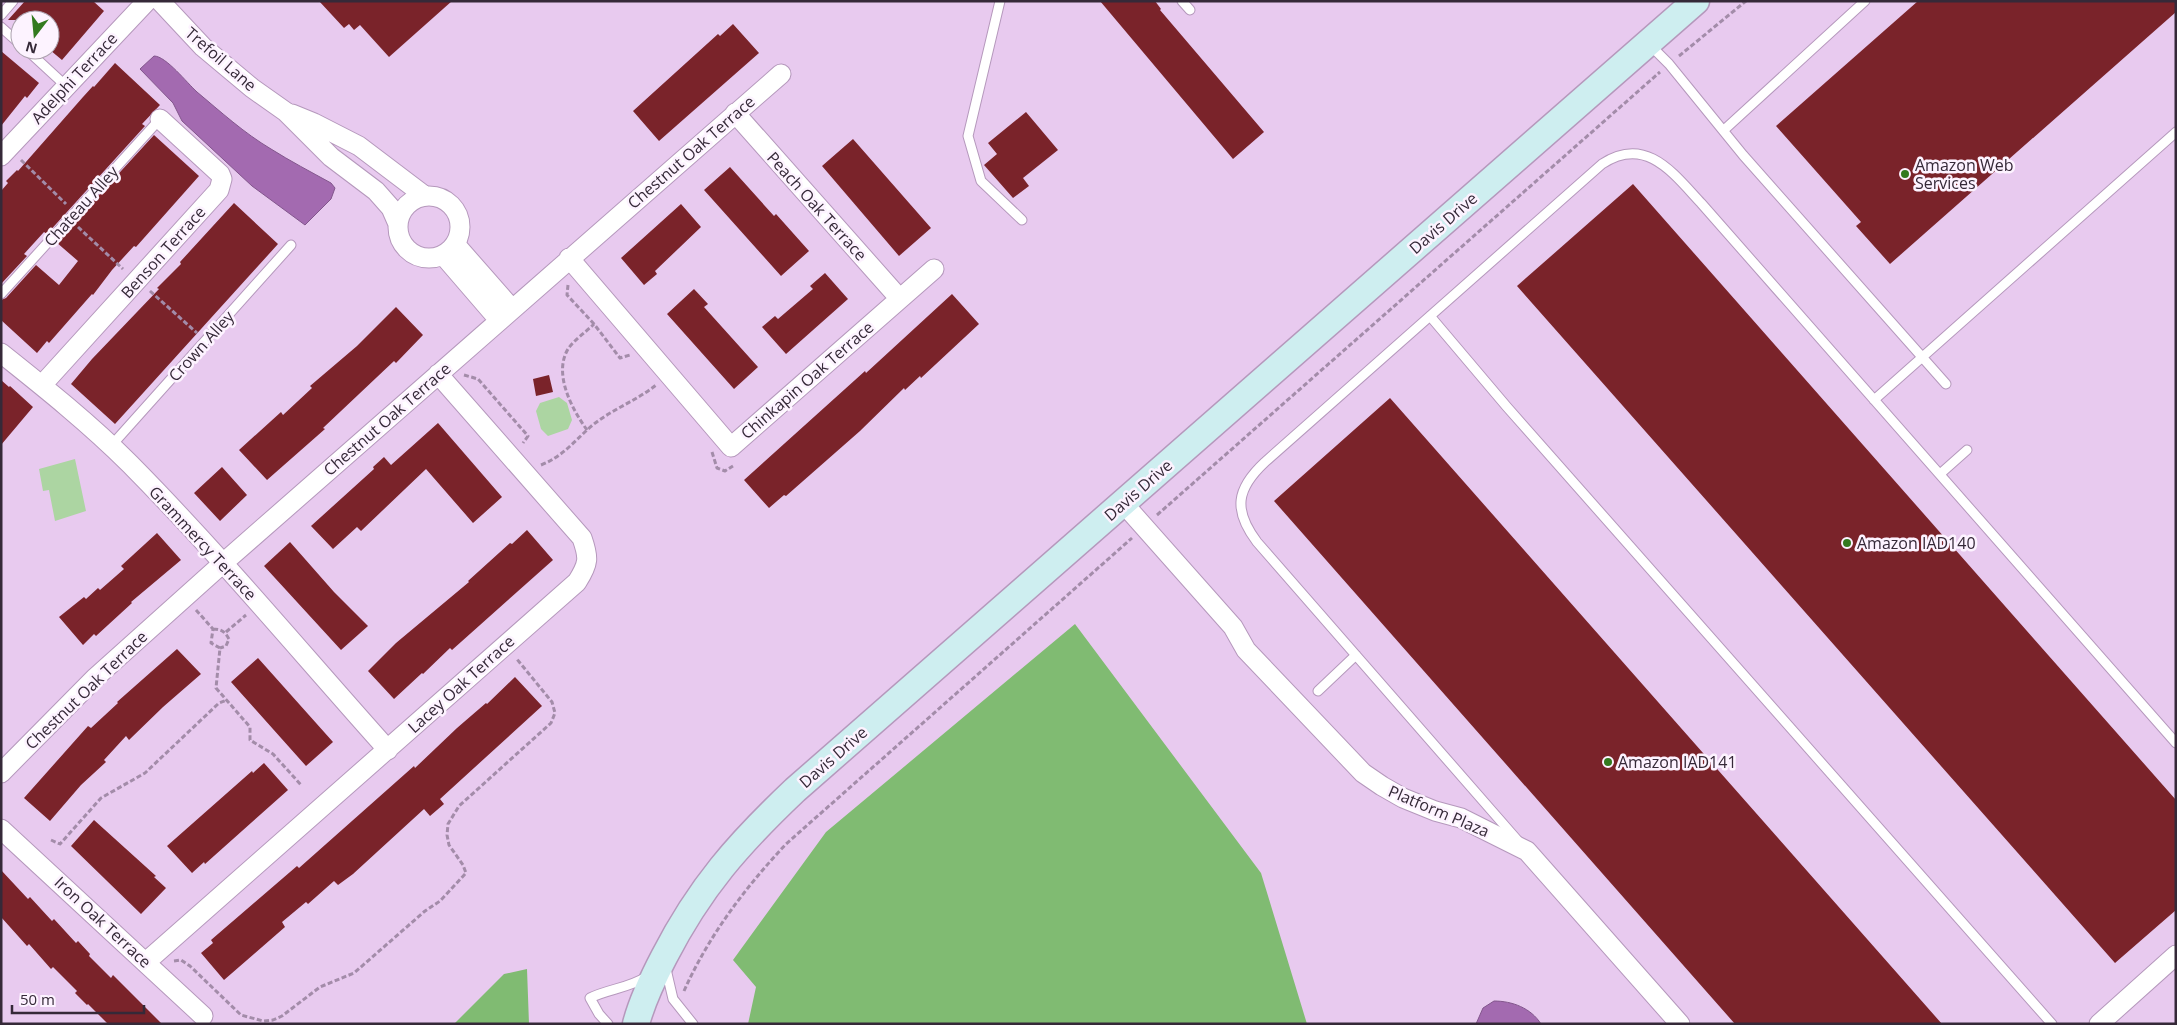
<svg xmlns="http://www.w3.org/2000/svg" width="2177" height="1025" font-family="'Open Sans',sans-serif">
<rect width="100%" height="100%" fill="#e8caef"/>
<!-- green -->
<path fill="#acd5a2" d="M 559,397 L 567,403 L 572,420 L 568,429 L 548,436 L 541,429 L 536,411 L 540,403 Z
M 75,459 L 86,511 L 55,521 L 49,490 L 43,491 L 39,469 Z"/>
<!-- forest -->
<path fill="#80bb72" d="M 1075,624 L 1261,873 L 1307,1024 L 748,1024 L 756,987 L 733,960 L 826,832 Z
M 527,969 L 529,1024 L 454,1024 L 504,974 Z"/>
<!-- water -->
<path fill="#a36ab0" stroke="#82568c" d="M 154,56 C 166,56 187,83 197,92 C 221,112 244,133 271,149 C 290,161 311,172 331,183 L 335,188 L 331,199 L 305,225 L 252,186 L 182,121 L 173,103 L 140,69 Z
M 1494,1001 C 1512,1001 1531,1008 1541,1024 L 1476,1024 L 1483,1008 Z"/>
<!-- building -->
<path fill="#7a232a" d="M 25,1 L 93,1 L 104,11 L 62,60 L 50,50 L 50,20 L 8,20 Z
M 319,1 L 452,1 L 389,57 L 360,25 L 354,30 L 349,24 L 344,28 Z
M 1100,1 L 1155,1 L 1161,9 L 1160,10 L 1264,132 L 1233,159 Z
M 1918,1 L 2176,1 L 2176,12 L 1890,264 L 1856,226 L 1861,222 L 1776,126 Z
M 733,24 L 759,53 L 659,141 L 633,111 L 718,34 L 720,36 Z
M 1,51 L 39,83 L 27,98 L 25,96 L 1,126 Z
M 115,63 L 160,105 L 142,124 L 145,126 L 47,234 L 44,232 L 24,254 L 27,256 L 1,284 L 1,191 L 8,183 L 6,181 L 17,170 L 18,171 L 83,97 L 93,86 L 94,87 Z
M 1026,112 L 1058,150 L 1023,178 L 1029,186 L 1013,198 L 984,165 L 997,154 L 988,143 Z
M 154,135 L 199,176 L 136,247 L 134,246 L 112,270 L 93,295 L 92,294 L 49,343 L 47,341 L 37,353 L 1,320 L 1,300 L 6,298 L 36,265 L 59,285 L 78,261 L 56,242 Z
M 853,139 L 931,228 L 899,256 L 822,166 Z
M 730,167 L 774,216 L 776,214 L 809,251 L 781,276 L 704,190 Z
M 1633,184 L 2176,800 L 2176,910 L 2115,963 L 1517,286 Z
M 234,203 L 278,244 L 115,424 L 71,384 L 92,359 L 159,289 L 157,288 L 181,264 L 180,262 Z
M 681,204 L 701,227 L 655,271 L 657,274 L 644,285 L 621,258 Z
M 825,273 L 848,299 L 786,354 L 762,327 L 775,316 L 778,319 L 813,289 L 810,286 Z
M 694,289 L 708,304 L 704,307 L 758,367 L 734,389 L 667,314 Z
M 952,294 L 979,324 L 921,378 L 920,376 L 905,390 L 904,388 L 860,431 L 786,496 L 784,495 L 769,508 L 744,480 L 865,371 L 866,373 Z
M 396,307 L 423,335 L 396,363 L 394,361 L 323,428 L 325,429 L 267,480 L 239,450 L 281,412 L 283,415 L 312,388 L 310,386 L 357,346 Z
M 549,375 L 553,392 L 536,396 L 533,379 Z
M 1,380 L 9,387 L 10,386 L 33,407 L 1,445 Z
M 1390,398 L 1942,1024 L 1735,1024 L 1274,501 Z
M 438,423 L 502,497 L 473,523 L 426,469 L 361,531 L 357,527 L 333,549 L 311,526 L 374,469 L 373,467 L 384,457 L 391,465 Z
M 222,467 L 247,495 L 220,521 L 194,493 Z
M 527,530 L 553,560 L 452,650 L 450,648 L 423,674 L 422,673 L 394,699 L 368,671 L 396,643 L 469,582 L 468,581 L 510,543 L 512,544 Z
M 157,533 L 181,560 L 131,602 L 132,603 L 96,636 L 94,634 L 83,645 L 59,617 L 84,597 L 86,599 L 98,588 L 100,590 L 124,569 L 121,566 Z
M 290,542 L 334,592 L 368,626 L 341,650 L 264,566 Z
M 177,649 L 201,674 L 163,707 L 129,740 L 126,736 L 104,760 L 106,762 L 81,785 L 50,821 L 24,798 L 88,726 L 91,728 L 118,703 L 117,702 Z
M 258,658 L 333,742 L 306,766 L 231,682 Z
M 515,677 L 542,706 L 440,799 L 444,804 L 430,816 L 424,809 L 353,874 L 338,885 L 334,881 L 308,904 L 306,902 L 282,922 L 285,927 L 224,980 L 201,953 L 213,943 L 211,940 L 297,866 L 299,868 L 414,766 L 415,768 L 457,728 L 486,703 L 487,704 Z
M 264,763 L 288,790 L 205,864 L 204,862 L 192,873 L 167,846 L 252,771 L 253,773 Z
M 94,820 L 156,876 L 154,877 L 166,888 L 141,914 L 71,846 Z
M 1,870 L 28,899 L 30,897 L 52,921 L 54,919 L 76,943 L 78,941 L 90,954 L 89,956 L 111,978 L 113,975 L 162,1024 L 108,1024 L 88,1004 L 87,1005 L 75,993 L 77,991 L 53,967 L 51,969 L 29,944 L 27,946 L 1,917 Z"/>
<g fill="none" stroke-linecap="round" stroke-linejoin="round">
<!-- lane casing -->
<g stroke="#b598bc" stroke-width="11">
<path id="lane" d="M 1000,1 L 968,136 L 981,181 L 1022,220
M 1182,1 L 1190,10
M 1,15 L 13,1
M 1,27 L 20,44
M 1650,45 L 1669,64 L 1743,155 L 1946,384
M 27,50 L 66,86
M 1724,130 L 1865,1
M 1,294 L 160,119
M 1430,316 L 1507,407 L 2052,1024
M 1874,400 L 2176,132
M 111,446 L 291,245
M 1940,474 L 1967,450
M 1318,691 L 1356,655
M 1519,842 L 1257,542 C 1233,510 1236,489 1265,462 L 1602,164 C 1646,135 1673,173 1701,203 L 2176,743
M 666,969 L 673,999 L 693,1024
M 608,1024 L 599,1014 L 590,998 C 608,989 629,988 646,977"/>
</g>
<!-- street casing -->
<g stroke="#b598bc" stroke-width="21">
<path id="street" d="M 160,1 L 203,47 L 252,88 L 286,112 L 331,157 L 376,191 L 391,208 L 398,224
M 735,113 L 900,299
M 292,114 L 314,123 L 359,146 L 425,196
M 1,156 L 147,1
M398 227a31 31 0 1 1 62 0a31 31 0 1 1-62 0Z
M 455,244 L 512,309
M 443,255 L 499,320
M 569,258 L 731,447 L 934,269
M 1,353 C 45,388 90,424 130,464 C 220,555 302,654 388,750
M 42,385 L 219,190 L 222,179 L 220,174 L 160,119
M 1123,503 L 1233,627 L 1246,650 L 1363,773 L 1382,786 L 1403,798 L 1435,811 L 1461,818 L 1527,851 L 1680,1024
M 1,773 L 96,677 L 222,564 L 781,74
M 1,829 L 203,1016
M 146,962 L 577,582 C 589,563 589,558 582,538 L 438,374
M 2099,1024 L 2176,955"/>
</g>
<!-- secondary casing -->
<g stroke="#b598bc" stroke-width="29">
<path id="secondary" d="M 636,1024 C 642,1001 653,978 664,957 C 700,887 738,844 795,790 L 1696,1"/>
</g>
<!-- path -->
<path stroke="#a38ca9" stroke-width="3" stroke-dasharray="5 2.5" stroke-linecap="butt" d="M 1679,56 L 1746,1
M 21,160 L 66,204
M 78,227 L 123,269
M 568,285 L 567,295 L 594,324 L 620,358 L 630,355
M 150,291 L 197,333
M 464,375 L 478,379 L 528,436 L 523,443
M 587,430 C 572,409 553,374 568,349 C 574,340 586,332 594,324
M 712,452 L 717,468 L 725,471 L 733,466
M 541,465 C 561,457 572,444 587,430 C 607,411 635,402 656,385
M 1157,515 L 1660,72
M 196,610 L 213,629 L 211,643 L 220,648 L 216,688 L 250,727 L 250,740 L 273,754 L 302,786
M 213,629 C 222,629 225,632 229,639 L 226,646 L 220,648
M 226,632 L 246,615
M 51,840 L 60,844 L 101,798 L 145,773 L 219,703 L 227,700
M 174,961 L 181,960 L 190,966 L 241,1015 L 263,1021 L 273,1020 L 282,1016 L 320,987 L 354,973 L 425,911 L 440,901 L 466,873 L 463,865 L 449,845 L 447,835 L 448,824 L 459,806 L 551,723 L 555,713 L 552,702 L 516,658
M 684,991 C 709,935 745,888 786,844 L 1132,538"/>
<!-- lane -->
<use href="#lane" stroke="#fff" stroke-width="9"/>
<!-- street -->
<use href="#street" stroke="#fff" stroke-width="19"/>
<!-- secondary -->
<use href="#secondary" stroke="#ceeef0" stroke-width="26"/>
</g>
<!-- markers -->
<g fill="#337a1f" stroke="#fdf3ff" stroke-width="2">
<circle cx="1905" cy="174" r="5"/>
<circle cx="1847" cy="543" r="5"/>
<circle cx="1608" cy="762" r="5"/>
</g>
<g text-anchor="middle" stroke-width="5" stroke-linejoin="round" paint-order="stroke">
<!-- street labels -->
<g font-size="16" fill="#352938" stroke="#fdf3ff">
<text transform="translate(221 59) rotate(41)" y="6">Trefoil Lane</text>
<text transform="translate(74 78) rotate(-47)" y="6">Adelphi Terrace</text>
<text transform="translate(691 152) rotate(-41)" y="6">Chestnut Oak Terrace</text>
<text transform="translate(81 206) rotate(-48)" y="6">Chateau Alley</text>
<text transform="translate(817 206) rotate(48)" y="6">Peach Oak Terrace</text>
<text transform="translate(1443 223) rotate(-41)" y="6">Davis Drive</text>
<text transform="translate(163 252) rotate(-48)" y="6">Benson Terrace</text>
<text transform="translate(201 346) rotate(-48)" y="6">Crown Alley</text>
<text transform="translate(807 380) rotate(-41)" y="6">Chinkapin Oak Terrace</text>
<text transform="translate(387 419) rotate(-41)" y="6">Chestnut Oak Terrace</text>
<text transform="translate(1138 490) rotate(-41)" y="6">Davis Drive</text>
<text transform="translate(203 543) rotate(47)" y="6">Grammercy Terrace</text>
<text transform="translate(461 684) rotate(-42)" y="6">Lacey Oak Terrace</text>
<text transform="translate(86 690) rotate(-44)" y="6">Chestnut Oak Terrace</text>
<text transform="translate(833 757) rotate(-41)" y="6">Davis Drive</text>
<text transform="translate(1439 811) rotate(23)" y="6">Platform Plaza</text>
<text transform="translate(103 922) rotate(43)" y="6">Iron Oak Terrace</text>
</g>
<!-- poi labels -->
<g font-size="16" fill="#352938" stroke="#fdf3ff" text-anchor="start">
<text x="1915" y="171">Amazon Web<tspan x="1915" dy="18">Services</tspan></text>
<text x="1857" y="549">Amazon IAD140</text>
<text x="1618" y="768">Amazon IAD141</text>
</g>
</g>
<!-- border -->
<rect width="2177" height="1025" fill="none" stroke="#352938" stroke-width="5"/>
<!-- north arrow -->
<g transform="translate(35 35) rotate(196)"><circle r="24" fill="#fdf3ff" stroke="#ada2af"/>
<path d="M0-4L9 19L0 12L-9 19Z" fill="#337a1f"/>
<text y="-8" font-size="14" font-weight="bold" text-anchor="middle" fill="#352938">N</text>
</g>
<!-- scale -->
<path d="M12 1005v8h132v-8" fill="none" stroke="#352938" stroke-width="2.5"/>
<text x="20" y="1005" font-size="15" fill="#352938" stroke="#fdf3ff" stroke-width="4" paint-order="stroke">50 m</text>
</svg>
